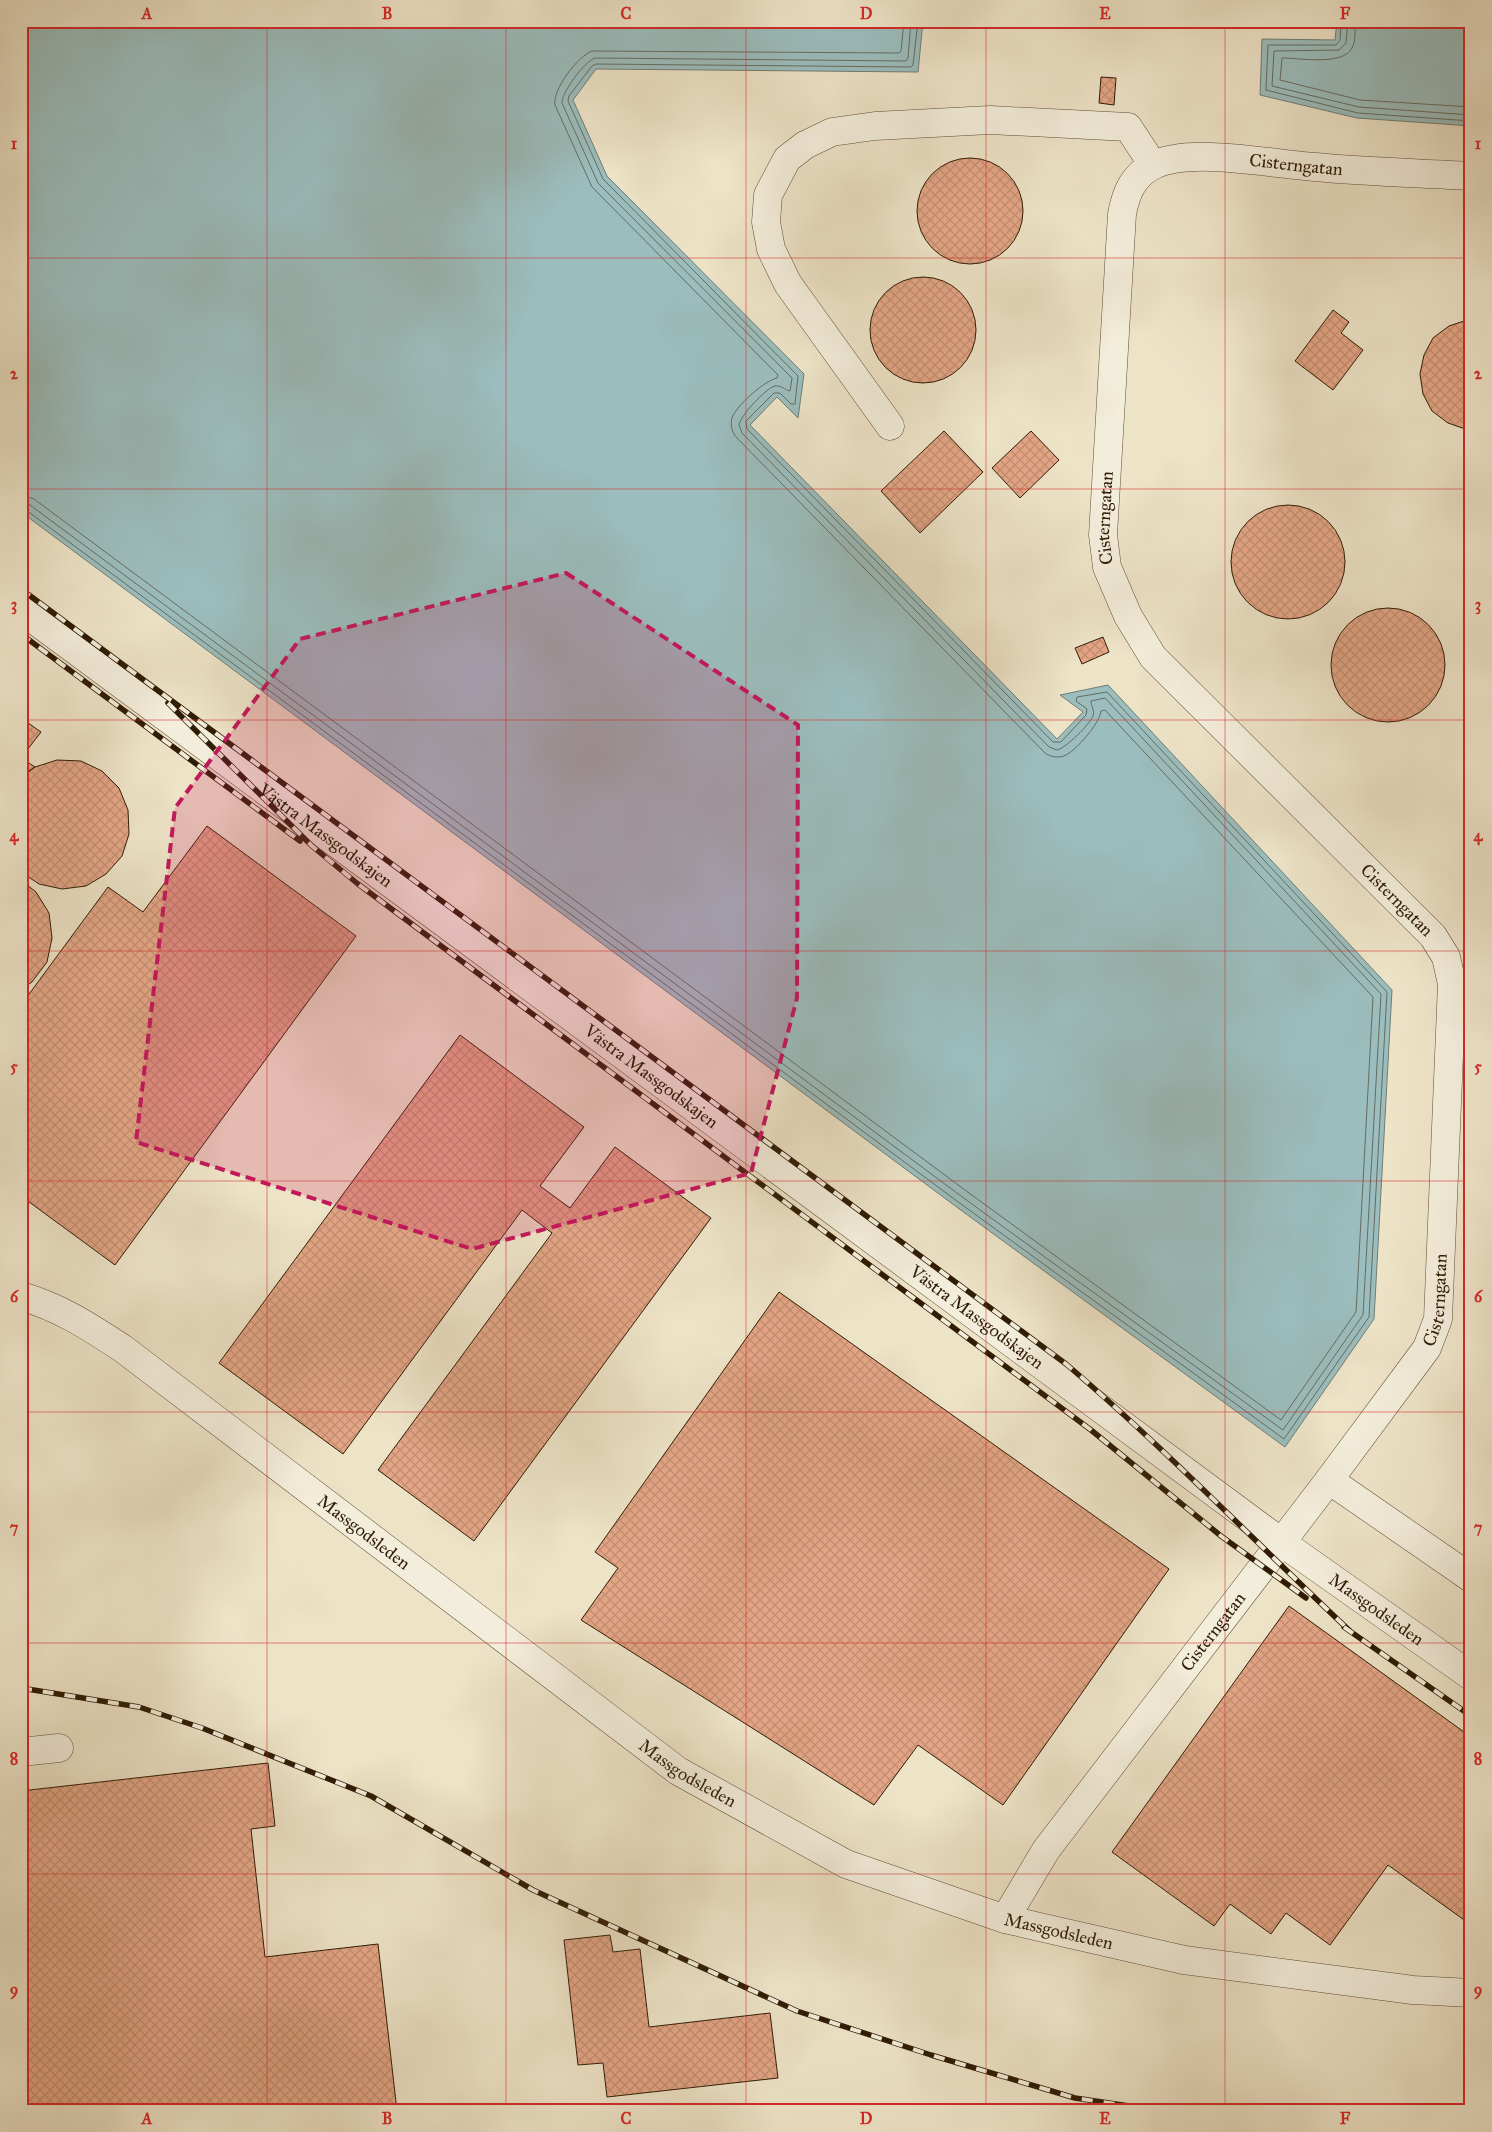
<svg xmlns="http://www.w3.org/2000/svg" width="1492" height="2132" font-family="'IM FELL Great Primer',serif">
<defs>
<pattern id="building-cross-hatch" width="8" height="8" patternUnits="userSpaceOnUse" patternTransform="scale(1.25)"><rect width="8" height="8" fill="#e3a585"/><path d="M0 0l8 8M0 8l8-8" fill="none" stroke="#c38d71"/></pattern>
</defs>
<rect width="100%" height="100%" fill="#ede3c7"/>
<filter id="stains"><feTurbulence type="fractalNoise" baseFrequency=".004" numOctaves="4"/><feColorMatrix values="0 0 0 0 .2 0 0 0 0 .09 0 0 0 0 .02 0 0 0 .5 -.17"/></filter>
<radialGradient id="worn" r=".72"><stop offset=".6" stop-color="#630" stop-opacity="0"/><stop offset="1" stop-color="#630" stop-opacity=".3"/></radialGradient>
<!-- water -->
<path fill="#9bbdbd" stroke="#707d73" d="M 21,21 L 923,21 L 918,72 L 596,69 L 573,100 L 607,176 L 804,374 L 798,418 L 777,397 L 750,425 L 1057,739 L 1083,712 L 1060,695 L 1108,685 L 1392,990 L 1374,1319 L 1285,1447 L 958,1208 L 21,512 Z
M 1337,21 L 1471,21 L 1471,126 L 1357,118 L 1260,95 L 1262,39 L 1335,40 Z"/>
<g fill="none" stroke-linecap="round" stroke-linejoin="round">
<!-- shore -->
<path stroke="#666c60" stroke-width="1" d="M 1341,21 L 1340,40 L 1336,45 L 1268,45 L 1266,90 L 1358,113 L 1471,121
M 1348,21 L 1346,43 L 1339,50 L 1274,51 L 1272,86 L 1359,107 L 1471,115
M 1355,21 C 1355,30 1356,41 1352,48 C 1343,66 1299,58 1282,58 L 1280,80 L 1360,100 L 1471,107
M 21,495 L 34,499 L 969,1193 L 1281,1420 L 1356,1312 L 1373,997 L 1105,710 L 1101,711 C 1100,723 1076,751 1064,756 C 1057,758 1051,757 1045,753 L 737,438 C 732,432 730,426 732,418 C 736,406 764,381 777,378 L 778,375 L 592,187 L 555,105 C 552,90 578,56 592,51 L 899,53 L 901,51 L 904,21
M 21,502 L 30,505 L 965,1199 L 1283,1430 L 1363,1315 L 1381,994 L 1105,698 L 1091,701 C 1091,706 1095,711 1093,716 C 1090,724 1066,748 1057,750 L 1049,747 L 742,433 L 739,425 C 740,416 766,388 775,386 C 781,385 785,390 790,391 L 792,378 L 598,183 L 562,103 C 561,93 585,61 595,58 L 906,61 L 908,58 L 911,21
M 21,509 L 26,510 L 961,1204 L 1284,1439 L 1369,1317 L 1387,992 L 1107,692 L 1077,697 L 1076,701 L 1087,709 L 1086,715 L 1061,742 L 1053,742 L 747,429 L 746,421 L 774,393 L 780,393 L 791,404 L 795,404 L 798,376 L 603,179 L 568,101 L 569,96 L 592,66 L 596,64 L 911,67 L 913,65 L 918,21"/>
</g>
<!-- building -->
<path fill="url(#building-cross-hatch)" stroke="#301c04" d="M 1101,77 L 1116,78 L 1114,105 L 1099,103 Z
M917 211a53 53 0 1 1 106 0a53 53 0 1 1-106 0Z
M870 330a53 53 0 1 1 106 0a53 53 0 1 1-106 0Z
M 1333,310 L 1349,322 L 1341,333 L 1363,350 L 1333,390 L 1295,361 Z
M 1467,320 L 1471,320 L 1471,431 L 1448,423 L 1432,411 L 1423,394 L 1420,374 L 1424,355 L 1433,338 L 1449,326 Z
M 944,431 L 983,472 L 920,533 L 881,491 Z
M 1031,431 L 1059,460 L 1020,498 L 992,468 Z
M1231 562a57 57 0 1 1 114 0a57 57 0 1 1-114 0Z
M1331 665a57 57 0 1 1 114 0a57 57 0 1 1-114 0Z
M 1103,637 L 1109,652 L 1082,664 L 1075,648 Z
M 21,718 L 41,732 L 21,758 L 35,767 L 21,777 Z
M 57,760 L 81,761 L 102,771 L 119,788 L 128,810 L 129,834 L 122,856 L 106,874 L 86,886 L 62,889 L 39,884 L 21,872 L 21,777 L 35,767 Z
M 207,826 L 356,936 L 115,1265 L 21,1196 L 21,1005 L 108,887 L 143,912 Z
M 21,880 L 36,892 L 49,913 L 52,938 L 47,962 L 32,982 L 21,989 Z
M 460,1035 L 584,1127 L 540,1186 L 570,1208 L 615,1147 L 711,1218 L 474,1541 L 378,1470 L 552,1233 L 522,1210 L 343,1454 L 219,1363 Z
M 779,1292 L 1169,1569 L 1003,1805 L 918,1745 L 874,1805 L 581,1620 L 618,1568 L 595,1552 Z
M 1289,1606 L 1471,1737 L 1471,1925 L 1388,1865 L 1330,1945 L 1286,1913 L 1271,1934 L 1230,1904 L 1214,1926 L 1112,1852 Z
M 268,1763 L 275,1826 L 251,1829 L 265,1957 L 378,1944 L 397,2111 L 21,2111 L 21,1791 Z
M 610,1935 L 613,1952 L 640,1949 L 649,2027 L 770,2013 L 778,2078 L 607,2097 L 603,2063 L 578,2065 L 564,1940 Z"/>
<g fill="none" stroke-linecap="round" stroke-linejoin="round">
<!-- minor casing -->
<g stroke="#5f4e35" stroke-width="29">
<g id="minor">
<path d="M 890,426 L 788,284 L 771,249 L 766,222 L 768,195 L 787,159 L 805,145 L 832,132 L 875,126 L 990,120 L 1128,127 L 1153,165"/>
<path id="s1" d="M 21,610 L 1281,1542 L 1471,1676"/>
<path id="s2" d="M 21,1296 C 61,1308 88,1326 122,1348 L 678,1771 L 846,1864 L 1005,1919 L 1184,1960 L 1413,1990 L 1471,1993"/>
<path d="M 1329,1480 L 1471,1578"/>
<path d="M 21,1752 L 59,1748"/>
<path id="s3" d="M 1005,1919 L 1046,1850 L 1329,1480 L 1427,1348 L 1438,1319 L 1452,984 L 1446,957 L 1433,936 L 1153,657 L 1128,616 L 1107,567 L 1103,535 L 1122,214 C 1126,193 1133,175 1154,165 C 1191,147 1272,164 1315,167 C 1367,172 1419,173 1471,176"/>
</g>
</g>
<!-- minor -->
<use href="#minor" stroke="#f3eddb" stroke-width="28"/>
<!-- rail casing -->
<g stroke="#301c04" stroke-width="5.5">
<path id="rail" d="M 21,589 L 1066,1364 C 1165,1448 1255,1542 1350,1631
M 21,634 L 300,841
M 168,703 L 312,846 L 358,884 L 1091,1430 L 1221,1536 L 1306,1598
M 1344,1627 L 1471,1716
M 21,1688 L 139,1707 L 202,1728 L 371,1796 L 533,1890 L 797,2011 L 931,2055 L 1075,2098 L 1163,2111"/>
</g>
<!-- rail -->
<use href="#rail" stroke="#f3eddb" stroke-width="4" stroke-dasharray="11" stroke-linecap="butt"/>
</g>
<!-- marked area -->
<path fill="#c2185b" fill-opacity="0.2" stroke="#c2185b" stroke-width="4" stroke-dasharray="10 6" stroke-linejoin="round" d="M 566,573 L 798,725 L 797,998 L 751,1173 L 472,1249 L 136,1142 L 175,808 L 300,639 Z"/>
<!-- grid -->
<path fill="none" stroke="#d62828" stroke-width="1" stroke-opacity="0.55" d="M 267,21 L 267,2111M 506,21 L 506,2111M 746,21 L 746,2111M 986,21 L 986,2111M 1225,21 L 1225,2111M 21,258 L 1471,258M 21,489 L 1471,489M 21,720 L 1471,720M 21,951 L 1471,951M 21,1181 L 1471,1181M 21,1412 L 1471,1412M 21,1643 L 1471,1643M 21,1874 L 1471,1874"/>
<g text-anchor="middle" stroke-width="4.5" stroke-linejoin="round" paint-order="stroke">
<!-- street labels -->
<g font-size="18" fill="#301c04" stroke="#f3eddb">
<text dy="6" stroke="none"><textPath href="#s3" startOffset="2184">Cisterngatan</textPath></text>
<text dy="6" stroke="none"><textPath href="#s3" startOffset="1675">Cisterngatan</textPath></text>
<text dy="6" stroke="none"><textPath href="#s1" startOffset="379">Västra Massgodskajen</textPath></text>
<text transform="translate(1397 900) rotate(45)" y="6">Cisterngatan</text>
<text dy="6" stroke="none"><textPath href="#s1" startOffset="784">Västra Massgodskajen</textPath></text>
<text dy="6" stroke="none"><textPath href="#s3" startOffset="760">Cisterngatan</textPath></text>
<text dy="6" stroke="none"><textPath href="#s1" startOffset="1189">Västra Massgodskajen</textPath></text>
<text dy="6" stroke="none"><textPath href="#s2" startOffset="418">Massgodsleden</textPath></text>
<text dy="6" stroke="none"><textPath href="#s1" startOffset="1684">Massgodsleden</textPath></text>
<text dy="6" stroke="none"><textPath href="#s3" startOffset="355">Cisterngatan</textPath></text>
<text dy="6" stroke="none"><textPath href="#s2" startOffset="822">Massgodsleden</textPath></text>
<text dy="6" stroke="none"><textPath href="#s2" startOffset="1228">Massgodsleden</textPath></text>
</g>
</g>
<!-- margin -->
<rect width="1492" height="2132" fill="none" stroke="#ede3c7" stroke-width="55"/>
<rect x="28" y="28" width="1436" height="2076" fill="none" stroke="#d62828" stroke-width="2"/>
<g font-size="16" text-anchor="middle" font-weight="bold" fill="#d62828">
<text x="147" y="19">A</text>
<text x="387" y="19">B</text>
<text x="626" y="19">C</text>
<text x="866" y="19">D</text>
<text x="1105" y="19">E</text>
<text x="1345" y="19">F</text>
<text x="14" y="149">1</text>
<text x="1478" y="149">1</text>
<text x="14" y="379">2</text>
<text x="1478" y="379">2</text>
<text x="14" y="610">3</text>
<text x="1478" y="610">3</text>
<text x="14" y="841">4</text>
<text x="1478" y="841">4</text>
<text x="14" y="1072">5</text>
<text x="1478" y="1072">5</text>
<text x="14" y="1302">6</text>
<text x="1478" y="1302">6</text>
<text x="14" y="1533">7</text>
<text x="1478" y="1533">7</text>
<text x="14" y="1764">8</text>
<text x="1478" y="1764">8</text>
<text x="14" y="1995">9</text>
<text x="1478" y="1995">9</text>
<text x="147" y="2124">A</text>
<text x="387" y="2124">B</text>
<text x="626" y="2124">C</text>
<text x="866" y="2124">D</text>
<text x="1105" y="2124">E</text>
<text x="1345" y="2124">F</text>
</g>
<rect width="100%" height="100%" filter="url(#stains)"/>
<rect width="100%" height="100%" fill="url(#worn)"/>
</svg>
